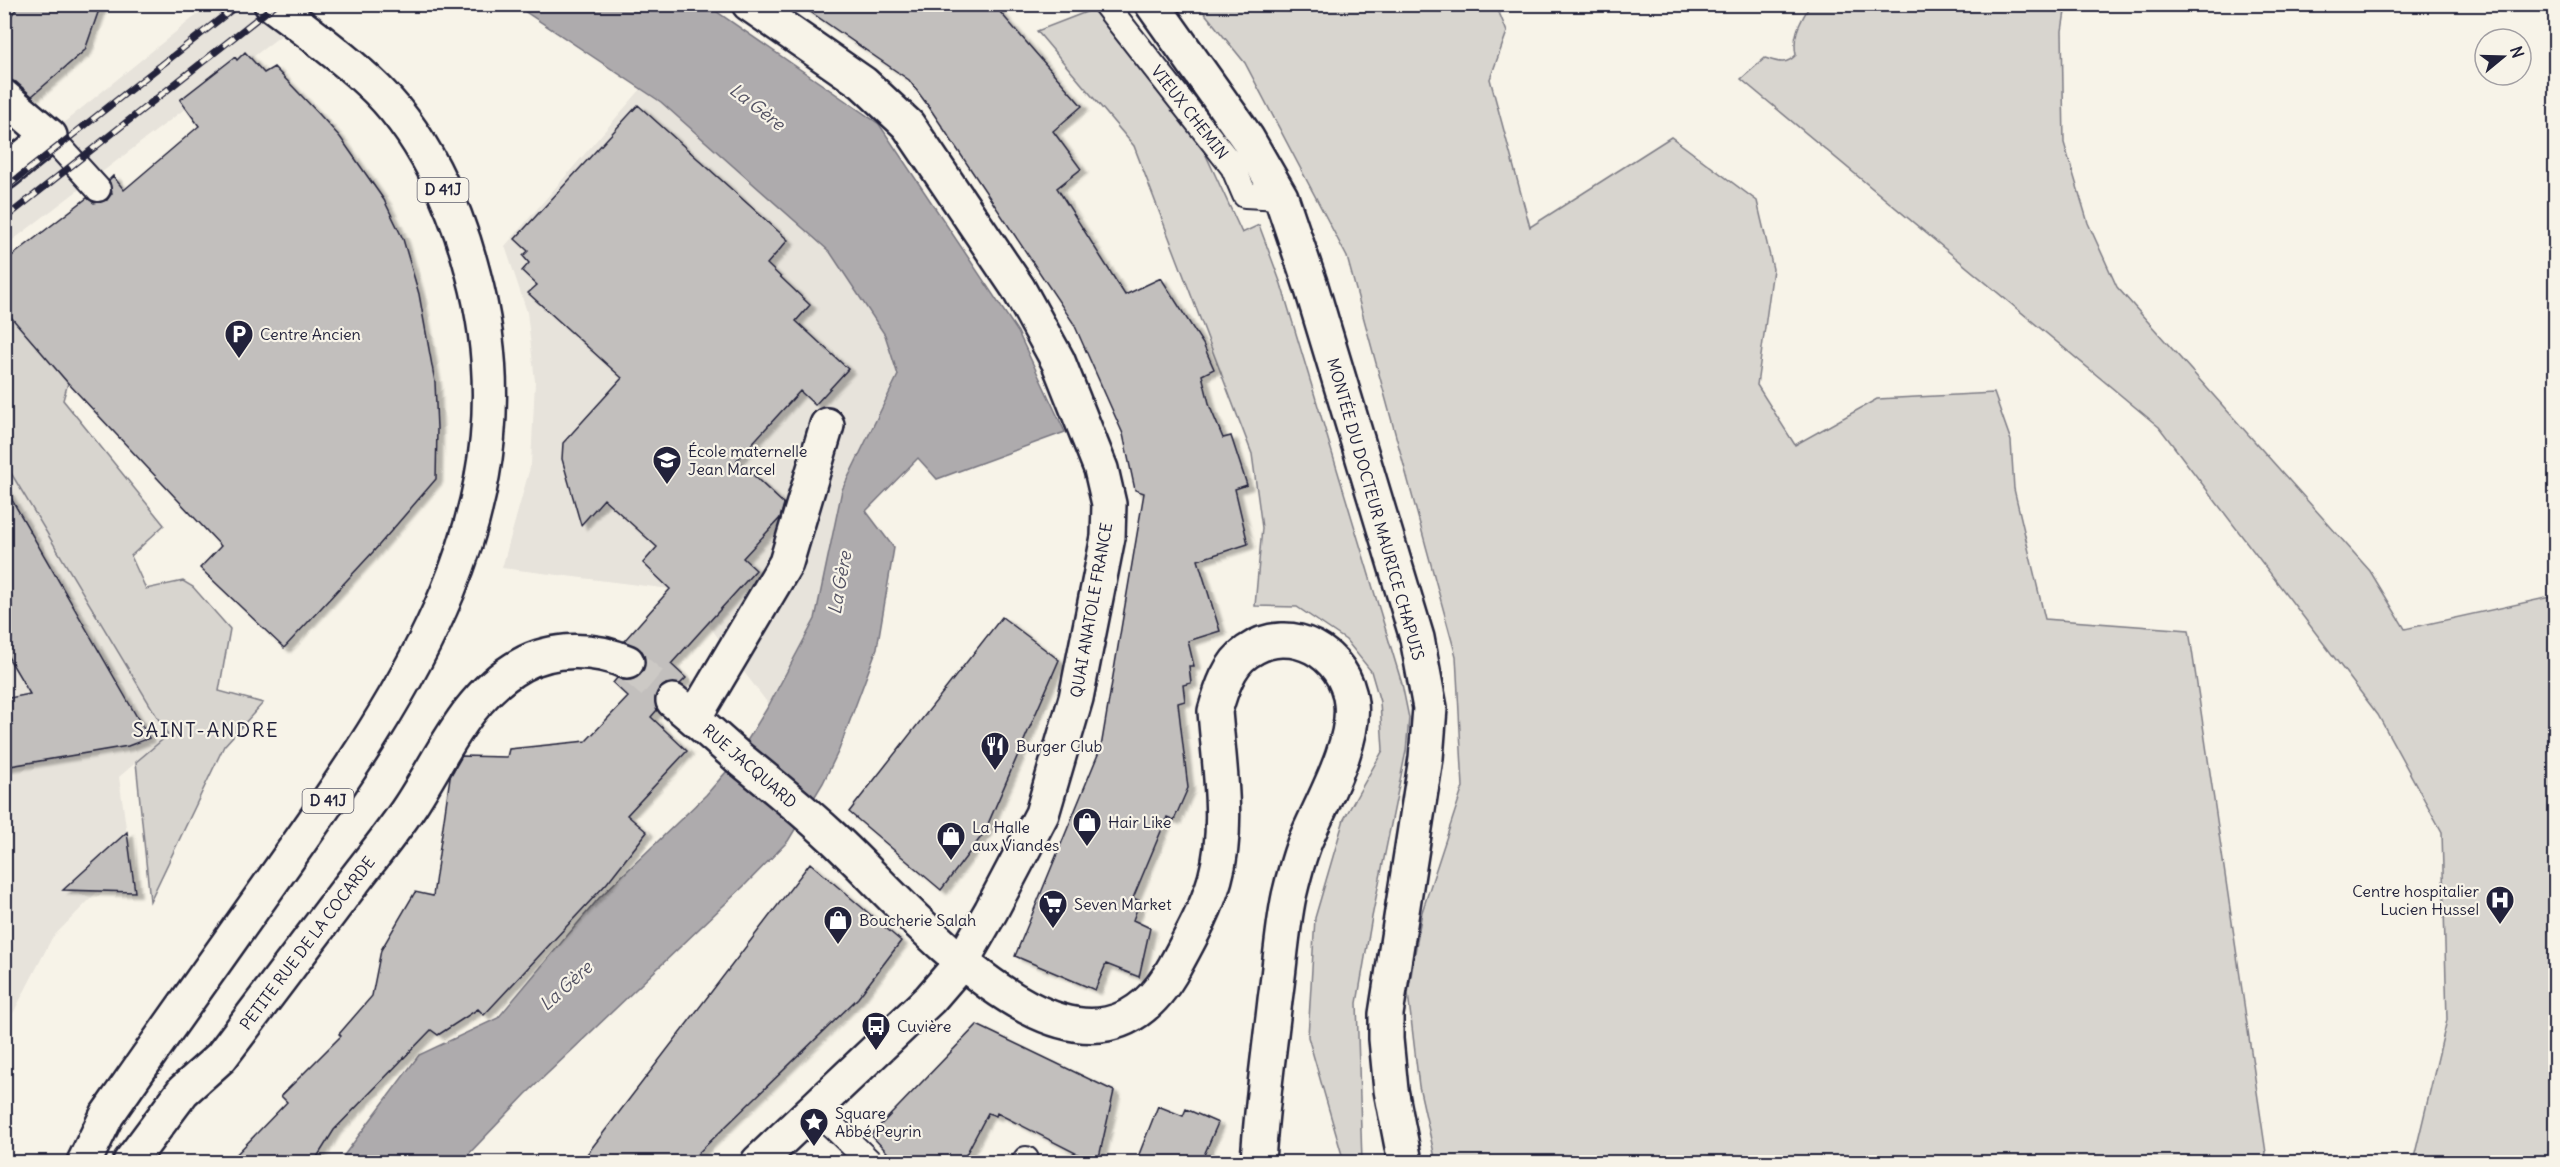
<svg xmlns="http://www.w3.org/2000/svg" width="2560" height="1167" font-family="Delius,sans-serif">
<defs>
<filter id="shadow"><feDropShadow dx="6" dy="4" stdDeviation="1.5" flood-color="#0004"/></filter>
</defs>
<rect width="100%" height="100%" fill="#f7f3e8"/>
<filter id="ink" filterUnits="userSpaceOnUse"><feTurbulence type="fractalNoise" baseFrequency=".0167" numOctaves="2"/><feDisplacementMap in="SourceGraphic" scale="12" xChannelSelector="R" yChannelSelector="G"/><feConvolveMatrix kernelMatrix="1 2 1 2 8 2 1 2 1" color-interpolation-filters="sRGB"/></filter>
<g filter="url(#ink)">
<!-- built -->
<path fill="#e7e3db" d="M 209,5 L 321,5 L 5,246 L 4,171 Z
M 641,89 L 661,102 L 831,252 L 885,335 L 899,375 L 842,490 L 815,619 L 769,705 L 707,623 L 670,589 L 502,568 L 531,464 L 535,381 L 527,312 L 505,246 Z
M 5,463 L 168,735 L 119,777 L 135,892 L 98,891 L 52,938 L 5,1029 Z"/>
<!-- green -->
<path fill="#d8d5cf" stroke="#7d7c85" stroke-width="1.5" d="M 1198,5 L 1496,5 L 1507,32 L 1490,79 L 1530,227 L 1671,137 L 1757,201 L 1773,269 L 1757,385 L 1795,445 L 1877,399 L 1994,393 L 2011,441 L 2014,489 L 2045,619 L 2189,630 L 2266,1153 L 2263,1162 L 1436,1162 L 1419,1086 L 1408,993 L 1422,912 L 1463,787 L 1456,656 L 1347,257 L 1245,63 Z
M 1810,5 L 2066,5 L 2062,31 L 2064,143 L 2088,223 L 2117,287 L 2370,571 L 2405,629 L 2555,596 L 2555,1162 L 2413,1162 L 2447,1020 L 2442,832 L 2378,715 L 2159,427 L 1741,79 L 1765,58 C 1778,62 1785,66 1796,55 C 1792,34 1800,23 1810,5 Z
M 1094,9 L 1204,151 L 1242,233 L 1259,225 L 1281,284 L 1402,684 L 1409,718 L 1406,751 L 1372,917 L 1357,1003 L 1362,1162 L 1344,1162 L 1308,1037 L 1315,918 L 1344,819 L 1383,750 L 1380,702 L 1371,671 L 1346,640 L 1297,607 L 1255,606 L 1262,528 L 1252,454 L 1134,146 L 1037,31 Z
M 5,309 L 68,383 L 63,400 L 164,525 L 131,556 L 146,589 L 183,581 L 193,587 L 230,629 L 219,691 L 263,703 L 224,746 L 150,901 L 136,762 L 168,735 L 5,463 Z"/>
<!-- water -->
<path fill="#aeabad" stroke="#76747f" stroke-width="1.5" d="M 504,5 L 707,5 L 879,124 L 1018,332 L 1065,432 L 937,479 L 918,458 L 866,511 L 894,548 L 877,648 L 839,750 L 823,783 L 788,841 L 746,884 L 526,1094 L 461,1162 L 339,1162 L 419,1055 L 498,1018 L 599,898 L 706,795 L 733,764 L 769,705 L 815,619 L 842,490 L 898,375 L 885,335 L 830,252 L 661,102 L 521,9 Z"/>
<!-- building -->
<path fill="#c2bfbd" stroke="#22223b" stroke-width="1.5" filter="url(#shadow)" d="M 20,4 L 101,4 L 85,50 L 32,96 L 16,82 L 4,79 L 4,25 Z
M 799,4 L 993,4 L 1082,106 L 1053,131 L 1081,169 L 1057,188 L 1125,295 L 1161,278 L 1203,344 L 1214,369 L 1202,375 L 1210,407 L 1223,438 L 1231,436 L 1247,485 L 1235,489 L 1248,544 L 1198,560 L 1220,631 L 1188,641 L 1194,666 L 1189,666 L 1191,683 L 1183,685 L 1185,701 L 1178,703 L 1188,788 L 1174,820 L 1167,817 L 1133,898 L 1140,901 L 1133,920 L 1150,928 L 1139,977 L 1106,964 L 1095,990 L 1015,956 L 1101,747 L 1144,493 L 1135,490 L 1123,434 L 1074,324 L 929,107 L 909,80 Z
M 245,52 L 264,73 L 274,67 L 320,115 L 340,137 L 384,200 L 403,239 L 419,294 L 435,382 L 437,428 L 436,479 L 373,552 L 284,648 L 200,568 L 221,546 L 68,383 L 4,309 L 4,262 L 87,198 L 94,203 L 107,200 L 112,193 L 109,180 L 113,176 L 124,190 L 199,126 L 180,100 L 235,57 L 237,60 Z
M 638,105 L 788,240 L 767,264 L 810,305 L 796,321 L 848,369 L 815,405 L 800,391 L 737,460 L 784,504 L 780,518 L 743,558 L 756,570 L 671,664 L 686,678 L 680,684 L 666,684 L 659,689 L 655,698 L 657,710 L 651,717 L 687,751 L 627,815 L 647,832 L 607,883 L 484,1015 L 478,1009 L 438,1035 L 431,1030 L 334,1130 L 314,1162 L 229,1162 L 287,1102 L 281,1096 L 341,1036 L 339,1034 L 372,996 L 381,950 L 415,892 L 433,896 L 450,777 L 462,756 L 507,757 L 509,749 L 586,741 L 628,697 L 613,683 L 617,678 L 631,680 L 638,677 L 644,669 L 646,659 L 642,651 L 624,641 L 670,589 L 643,563 L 657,547 L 604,499 L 581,525 L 562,459 L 563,443 L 622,378 L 528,293 L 537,285 L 522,271 L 529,263 L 523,256 L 528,251 L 515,239 Z
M 4,486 L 149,738 L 128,746 L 4,767 L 4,699 L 30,694 L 4,650 Z
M 1002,617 L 1059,660 L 984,833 L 941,890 L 849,812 Z
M 127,832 L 135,892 L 63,890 Z
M 810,863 L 901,941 L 858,998 L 689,1162 L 581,1162 Z
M 977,1025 L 1114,1091 L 1098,1162 L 1093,1162 L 997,1113 L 996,1116 L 988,1113 L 962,1162 L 896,1162 L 871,1135 Z
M 1158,1106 L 1183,1116 L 1186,1109 L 1218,1123 L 1201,1162 L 1136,1162 Z"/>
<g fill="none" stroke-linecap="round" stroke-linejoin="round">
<!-- street-tunnel -->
<path stroke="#ccc9c5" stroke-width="33" stroke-dasharray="33 16" stroke-linecap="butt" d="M 627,662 L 673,701"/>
<!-- lane casing -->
<g stroke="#22223b" stroke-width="28">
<path id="lane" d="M 1105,4 L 1233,167 L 1245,195 L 1281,197
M 50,136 L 98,189
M 814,1108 L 870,1162
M 1024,1162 L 1026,1159"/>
</g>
<!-- street casing -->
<g stroke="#22223b" stroke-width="38">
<path id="street" d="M 1152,4 L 1247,138 L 1281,197 L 1311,286 L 1417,638 L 1430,708 L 1426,758 L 1386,1014 L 1386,1039 L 1391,1090 L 1405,1162
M 4,97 L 50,136 L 4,173
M 673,701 C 696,719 717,739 739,758 C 770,783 801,808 830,835 C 905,902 1084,1133 1175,966 C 1190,938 1206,910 1215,879 C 1230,826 1219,765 1215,711 C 1221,690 1229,664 1247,652 C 1291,621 1346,654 1351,703 C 1356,745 1320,805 1304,844 C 1298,860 1293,879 1289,896 C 1282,930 1280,966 1275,1000 C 1269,1054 1261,1108 1258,1162
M 694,718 L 786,563 L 827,425
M 130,1162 L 183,1091 L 221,1057 C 263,1001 305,946 347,890 C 368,862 391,835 410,806 C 443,756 466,696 521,665 C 553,647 595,648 627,662"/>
</g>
<!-- secondary casing -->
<g stroke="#22223b" stroke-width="38">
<path id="secondary" d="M 749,4 L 863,83 L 908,125 L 1018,288 L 1058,361 L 1101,469 L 1109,504 L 1108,537 L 1076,698 L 1042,814 L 991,911 L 961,963 L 930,999 L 758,1162"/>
</g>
<!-- primary casing -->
<g stroke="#22223b" stroke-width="38">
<path id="primary" d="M 84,1162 L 107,1115 C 164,1033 222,952 280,870 C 407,690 536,506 473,273 C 455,204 422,130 368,81 C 338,53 304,28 271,4"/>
</g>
<!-- lane -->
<use href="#lane" stroke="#f7f3e8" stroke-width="24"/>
<!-- street -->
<use href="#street" stroke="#f7f3e8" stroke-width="33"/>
<!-- secondary -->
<use href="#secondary" stroke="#f7f3e8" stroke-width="33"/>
<!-- primary -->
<use href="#primary" stroke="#f7f3e8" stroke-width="33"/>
<!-- rail casing -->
<g stroke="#22223b" stroke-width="7">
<path id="rail" d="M 4,189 L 239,4
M 4,219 L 276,4"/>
</g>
<!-- rail -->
<use href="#rail" stroke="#f7f3e8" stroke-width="4.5" stroke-dasharray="14" stroke-linecap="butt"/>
</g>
</g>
<!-- icons -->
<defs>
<g id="parking-pin" transform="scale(1.5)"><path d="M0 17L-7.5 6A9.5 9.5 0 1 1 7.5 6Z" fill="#22223b" stroke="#f7f3e8"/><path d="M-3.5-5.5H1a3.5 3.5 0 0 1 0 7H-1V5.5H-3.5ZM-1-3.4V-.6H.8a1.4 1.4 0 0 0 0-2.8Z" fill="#fff"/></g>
<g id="school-pin" transform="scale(1.5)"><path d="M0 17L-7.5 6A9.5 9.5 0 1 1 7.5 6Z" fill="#22223b" stroke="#f7f3e8"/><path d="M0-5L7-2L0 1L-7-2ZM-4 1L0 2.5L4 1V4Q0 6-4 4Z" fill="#fff"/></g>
<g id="restaurant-pin" transform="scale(1.5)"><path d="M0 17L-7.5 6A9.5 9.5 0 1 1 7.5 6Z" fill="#22223b" stroke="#f7f3e8"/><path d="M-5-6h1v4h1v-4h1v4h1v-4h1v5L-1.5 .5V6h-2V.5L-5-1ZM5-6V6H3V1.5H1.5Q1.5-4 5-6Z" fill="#fff"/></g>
<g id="shop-pin" transform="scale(1.5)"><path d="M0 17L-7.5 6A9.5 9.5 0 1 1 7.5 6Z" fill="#22223b" stroke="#f7f3e8"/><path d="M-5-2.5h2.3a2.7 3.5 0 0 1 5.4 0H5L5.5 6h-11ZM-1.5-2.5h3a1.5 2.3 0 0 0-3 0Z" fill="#fff"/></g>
<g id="hospital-pin" transform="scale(1.5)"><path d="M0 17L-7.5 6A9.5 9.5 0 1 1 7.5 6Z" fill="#22223b" stroke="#f7f3e8"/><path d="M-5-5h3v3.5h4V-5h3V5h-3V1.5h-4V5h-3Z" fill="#fff"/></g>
<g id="supermarket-pin" transform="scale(1.5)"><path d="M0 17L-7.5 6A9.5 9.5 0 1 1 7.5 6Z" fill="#22223b" stroke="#f7f3e8"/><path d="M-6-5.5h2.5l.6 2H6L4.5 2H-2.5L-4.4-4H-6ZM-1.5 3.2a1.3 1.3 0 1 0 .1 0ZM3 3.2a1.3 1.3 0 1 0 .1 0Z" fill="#fff"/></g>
<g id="bus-pin" transform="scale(1.5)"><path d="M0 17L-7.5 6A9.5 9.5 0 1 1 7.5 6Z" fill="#22223b" stroke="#f7f3e8"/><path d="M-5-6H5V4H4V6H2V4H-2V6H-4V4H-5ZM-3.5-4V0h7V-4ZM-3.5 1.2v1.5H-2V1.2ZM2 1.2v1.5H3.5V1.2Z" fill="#fff"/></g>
<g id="sight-pin" transform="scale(1.5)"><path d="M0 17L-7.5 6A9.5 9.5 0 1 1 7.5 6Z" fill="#22223b" stroke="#f7f3e8"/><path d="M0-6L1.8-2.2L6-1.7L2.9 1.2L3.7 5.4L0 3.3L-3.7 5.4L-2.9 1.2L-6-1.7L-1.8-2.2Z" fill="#fff"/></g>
</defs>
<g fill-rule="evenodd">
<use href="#parking-pin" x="239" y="334"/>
<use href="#school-pin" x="667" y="460"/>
<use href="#restaurant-pin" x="995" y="746"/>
<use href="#shop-pin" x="1087" y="822"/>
<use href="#shop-pin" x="951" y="836"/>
<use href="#hospital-pin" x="2500" y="900"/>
<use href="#supermarket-pin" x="1053" y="904"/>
<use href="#shop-pin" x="838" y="920"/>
<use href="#bus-pin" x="876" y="1026"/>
<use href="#sight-pin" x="814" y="1122"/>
</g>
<g text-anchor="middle" stroke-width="4.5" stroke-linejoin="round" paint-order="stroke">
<!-- shield labels -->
<g fill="#f7f3e8" stroke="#62616f" stroke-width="1.5">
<rect x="417.5" y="178" width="51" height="24" rx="4.5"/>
<rect x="302.5" y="789" width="51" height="24" rx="4.5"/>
</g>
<g font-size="15" font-weight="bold" fill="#22223b">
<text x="443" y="195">D 41J</text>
<text x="328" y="806">D 41J</text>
</g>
<!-- street labels -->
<g font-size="16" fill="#22223b" stroke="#f7f3e8">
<text transform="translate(1190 112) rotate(52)" y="6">VIEUX CHEMIN</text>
<text transform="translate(1376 509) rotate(74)" y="6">MONTÉE DU DOCTEUR MAURICE CHAPUIS</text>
<text transform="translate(1091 610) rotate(-80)" y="6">QUAI ANATOLE FRANCE</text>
<text transform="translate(750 766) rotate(41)" y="6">RUE JACQUARD</text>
<text transform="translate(307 943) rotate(-53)" y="6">PETITE RUE DE LA COCARDE</text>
</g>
<!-- poi labels -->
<g font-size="16" fill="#22223b" stroke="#f7f3e8" text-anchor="start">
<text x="260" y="340">Centre Ancien</text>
<text x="688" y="457">École maternelle<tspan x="688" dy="18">Jean Marcel</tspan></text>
<text x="1016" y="752">Burger Club</text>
<text x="1108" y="828">Hair Like</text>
<text x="972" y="833">La Halle<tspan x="972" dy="18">aux Viandes</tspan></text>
<text x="2479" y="897" text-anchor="end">Centre hospitalier<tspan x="2479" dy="18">Lucien Hussel</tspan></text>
<text x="1074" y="910">Seven Market</text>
<text x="859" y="926">Boucherie Salah</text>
<text x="897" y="1032">Cuvière</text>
<text x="835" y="1119">Square<tspan x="835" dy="18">Abbé Peyrin</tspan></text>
</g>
<!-- water labels -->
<g font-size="18" font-style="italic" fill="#535263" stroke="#f7f3e8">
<text transform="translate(757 107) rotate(38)" y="6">La Gère</text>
<text transform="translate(840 583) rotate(-80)" y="6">La Gère</text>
<text transform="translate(566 986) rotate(-42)" y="6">La Gère</text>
</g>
<!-- quarter labels -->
<g font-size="20" letter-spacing="1.5" fill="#22223b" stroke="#f7f3e8">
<text x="206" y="737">SAINT-ANDRE</text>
</g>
</g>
<!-- margin -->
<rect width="2560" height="1167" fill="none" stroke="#f7f3e8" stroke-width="24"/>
<rect x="12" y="12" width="2536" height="1143" fill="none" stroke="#22223b" stroke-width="2" filter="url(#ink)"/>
<!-- north arrow -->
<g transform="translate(2503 57) rotate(71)"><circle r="28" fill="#f7f3e8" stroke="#a29fa3" stroke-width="1.5"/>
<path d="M0-4.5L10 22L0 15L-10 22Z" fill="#22223b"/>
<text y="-9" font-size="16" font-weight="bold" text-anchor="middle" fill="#22223b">N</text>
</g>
</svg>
